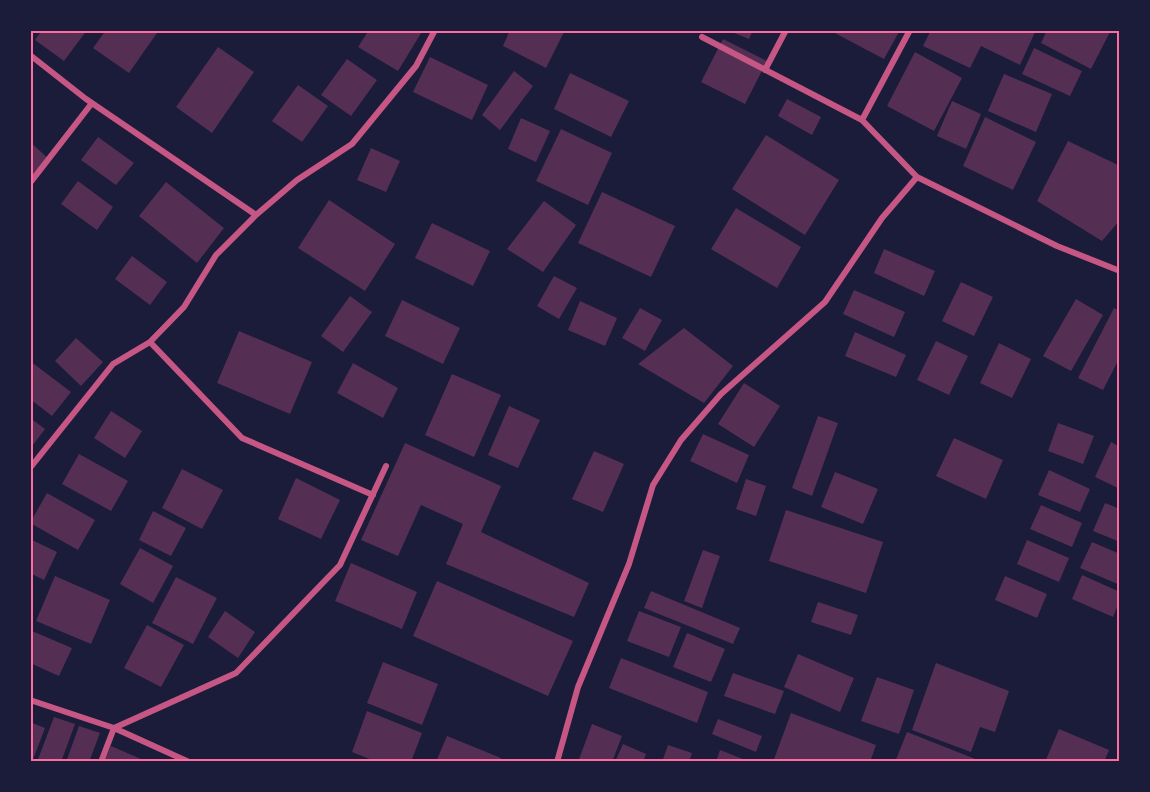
<svg xmlns="http://www.w3.org/2000/svg" width="1150" height="792" font-family="Inter,sans-serif">
<rect width="100%" height="100%" fill="#1b1b3a"/>
<!-- building -->
<path fill="#542f53" d="M 42,30 L 87,30 L 64,61 L 35,40 Z
M 106,30 L 159,30 L 129,73 L 93,48 Z
M 369,30 L 423,30 L 398,71 L 358,47 Z
M 510,30 L 565,30 L 546,68 L 503,46 Z
M 727,30 L 753,30 L 749,39 Z
M 829,30 L 900,30 L 884,59 Z
M 931,30 L 1036,30 L 1020,65 L 981,46 L 970,68 L 923,46 Z
M 1047,30 L 1111,30 L 1091,69 L 1041,43 Z
M 723,39 L 767,61 L 745,104 L 701,82 Z
M 218,47 L 254,72 L 212,133 L 176,107 Z
M 1034,48 L 1082,71 L 1070,96 L 1022,74 Z
M 915,52 L 962,78 L 934,131 L 887,106 Z
M 430,57 L 488,85 L 472,120 L 413,92 Z
M 347,59 L 377,80 L 351,116 L 321,95 Z
M 514,71 L 533,86 L 500,130 L 482,115 Z
M 570,73 L 629,101 L 611,137 L 554,109 Z
M 1004,74 L 1052,94 L 1036,132 L 988,111 Z
M 298,85 L 328,106 L 302,142 L 272,121 Z
M 787,99 L 821,117 L 812,135 L 778,116 Z
M 952,101 L 981,114 L 966,149 L 937,136 Z
M 985,117 L 1036,142 L 1013,190 L 963,166 Z
M 521,118 L 550,131 L 536,162 L 508,149 Z
M 561,129 L 612,153 L 588,205 L 536,181 Z
M 766,135 L 839,180 L 805,235 L 732,189 Z
M 98,137 L 134,163 L 116,185 L 81,160 Z
M 1068,141 L 1120,166 L 1120,220 L 1102,241 L 1037,201 Z
M 30,142 L 50,160 L 30,183 Z
M 371,148 L 400,161 L 386,192 L 357,180 Z
M 78,181 L 113,207 L 97,230 L 61,204 Z
M 166,182 L 224,228 L 197,263 L 139,216 Z
M 602,192 L 675,226 L 651,277 L 578,243 Z
M 329,200 L 395,244 L 365,291 L 298,248 Z
M 544,201 L 576,225 L 543,272 L 507,249 Z
M 736,208 L 801,247 L 777,288 L 711,249 Z
M 432,223 L 490,251 L 473,286 L 415,258 Z
M 884,249 L 935,271 L 924,296 L 874,273 Z
M 132,256 L 167,282 L 150,305 L 115,279 Z
M 554,276 L 577,288 L 559,319 L 537,306 Z
M 961,282 L 993,297 L 974,336 L 942,321 Z
M 854,290 L 905,312 L 894,337 L 843,314 Z
M 350,296 L 372,312 L 343,352 L 321,336 Z
M 1076,299 L 1103,315 L 1071,371 L 1043,356 Z
M 402,300 L 460,328 L 443,364 L 385,336 Z
M 580,301 L 617,318 L 605,346 L 568,330 Z
M 640,308 L 662,320 L 645,351 L 622,338 Z
M 1114,308 L 1120,311 L 1120,357 L 1103,390 L 1078,378 Z
M 684,328 L 733,366 L 704,403 L 638,364 Z
M 239,331 L 312,362 L 290,414 L 217,383 Z
M 855,332 L 906,355 L 896,377 L 845,356 Z
M 76,338 L 103,362 L 81,386 L 55,361 Z
M 936,341 L 968,356 L 949,395 L 917,380 Z
M 999,343 L 1031,359 L 1012,398 L 980,383 Z
M 30,361 L 71,392 L 52,416 L 30,399 Z
M 353,363 L 398,388 L 383,418 L 337,393 Z
M 452,374 L 501,395 L 474,457 L 425,435 Z
M 744,383 L 780,406 L 754,447 L 718,424 Z
M 509,406 L 540,420 L 518,468 L 488,455 Z
M 111,411 L 142,431 L 125,458 L 94,438 Z
M 818,416 L 838,423 L 812,496 L 792,488 Z
M 30,418 L 45,429 L 30,449 Z
M 1058,423 L 1094,436 L 1083,464 L 1048,451 Z
M 703,434 L 749,455 L 737,483 L 690,461 Z
M 954,438 L 1003,460 L 986,499 L 936,476 Z
M 1111,442 L 1120,447 L 1120,489 L 1095,477 Z
M 405,443 L 501,486 L 481,532 L 589,583 L 574,617 L 446,564 L 463,524 L 421,505 L 398,556 L 361,540 Z
M 594,451 L 624,464 L 603,512 L 572,499 Z
M 79,454 L 128,481 L 111,511 L 62,484 Z
M 182,469 L 223,490 L 202,529 L 162,508 Z
M 1049,470 L 1090,489 L 1080,512 L 1038,495 Z
M 835,472 L 878,489 L 863,524 L 821,507 Z
M 296,478 L 340,500 L 321,539 L 278,519 Z
M 746,479 L 766,486 L 756,516 L 736,509 Z
M 47,493 L 95,520 L 78,550 L 30,523 Z
M 1105,503 L 1120,509 L 1120,542 L 1093,531 Z
M 1041,505 L 1082,523 L 1072,547 L 1030,529 Z
M 786,510 L 883,542 L 866,593 L 769,561 Z
M 153,511 L 186,528 L 171,556 L 139,540 Z
M 30,539 L 57,552 L 44,580 L 30,573 Z
M 1027,540 L 1069,558 L 1059,582 L 1017,564 Z
M 1092,542 L 1120,554 L 1120,585 L 1080,568 Z
M 140,548 L 173,566 L 153,603 L 120,584 Z
M 703,550 L 720,556 L 702,608 L 684,601 Z
M 351,563 L 417,592 L 402,629 L 335,601 Z
M 1082,575 L 1120,592 L 1120,600 L 1113,617 L 1072,599 Z
M 55,576 L 110,600 L 91,644 L 36,621 Z
M 1005,576 L 1047,594 L 1037,618 L 995,600 Z
M 176,577 L 217,598 L 193,644 L 152,623 Z
M 437,581 L 573,641 L 548,696 L 413,636 Z
M 651,591 L 740,628 L 733,644 L 644,608 Z
M 818,602 L 858,615 L 851,635 L 811,622 Z
M 225,611 L 255,632 L 238,658 L 208,637 Z
M 639,611 L 681,627 L 669,657 L 627,641 Z
M 147,625 L 184,645 L 161,687 L 124,668 Z
M 32,631 L 72,648 L 59,676 L 30,663 L 30,635 Z
M 687,633 L 725,649 L 711,682 L 673,667 Z
M 798,654 L 854,678 L 840,712 L 784,687 Z
M 621,658 L 708,692 L 697,723 L 609,688 Z
M 383,662 L 438,684 L 422,725 L 367,703 Z
M 936,663 L 1009,691 L 995,732 L 980,727 L 971,752 L 912,730 Z
M 733,673 L 784,691 L 775,714 L 724,696 Z
M 877,677 L 914,690 L 899,734 L 861,721 Z
M 367,711 L 422,733 L 411,762 L 377,762 L 352,752 Z
M 791,713 L 876,745 L 870,762 L 773,762 Z
M 54,717 L 75,724 L 61,762 L 37,762 Z
M 718,719 L 762,736 L 756,752 L 712,734 Z
M 30,722 L 45,728 L 32,762 L 30,762 Z
M 592,724 L 622,736 L 612,762 L 578,762 Z
M 79,726 L 100,733 L 89,762 L 66,762 Z
M 1059,729 L 1109,750 L 1104,762 L 1045,762 Z
M 907,732 L 983,762 L 895,762 Z
M 447,736 L 501,758 L 499,762 L 436,762 Z
M 623,744 L 646,754 L 643,762 L 615,762 Z
M 668,745 L 692,753 L 689,762 L 662,762 Z
M 111,746 L 148,762 L 104,762 Z
M 720,750 L 743,759 L 742,762 L 716,762 Z"/>
<g fill="none" stroke-linecap="round" stroke-linejoin="round">
<!-- minor -->
<path stroke="#c65784" stroke-width="6" d="M 910,30 L 862,120 L 917,177
M 702,37 L 862,120
M 30,55 L 86,99 L 256,215
M 765,70 L 786,30
M 30,183 L 92,103
M 150,342 L 242,438 L 373,495
M 30,468 L 113,364 L 150,342 L 184,307 L 216,255 L 256,215 L 297,180 L 352,144 L 416,66 L 435,30
M 30,700 L 114,728 L 189,762
M 101,762 L 114,728 L 236,673 L 340,565 L 386,466
M 557,762 L 578,687 L 629,564 L 653,485 L 681,440 L 721,394 L 825,302 L 882,218 L 917,177 L 1057,246 L 1120,271"/>
</g>
<!-- border -->
<rect width="1150" height="792" fill="none" stroke="#1b1b3a" stroke-width="63"/>
<rect x="32" y="32" width="1086" height="728" fill="none" stroke="#ff6b9d" stroke-width="2"/>
</svg>
